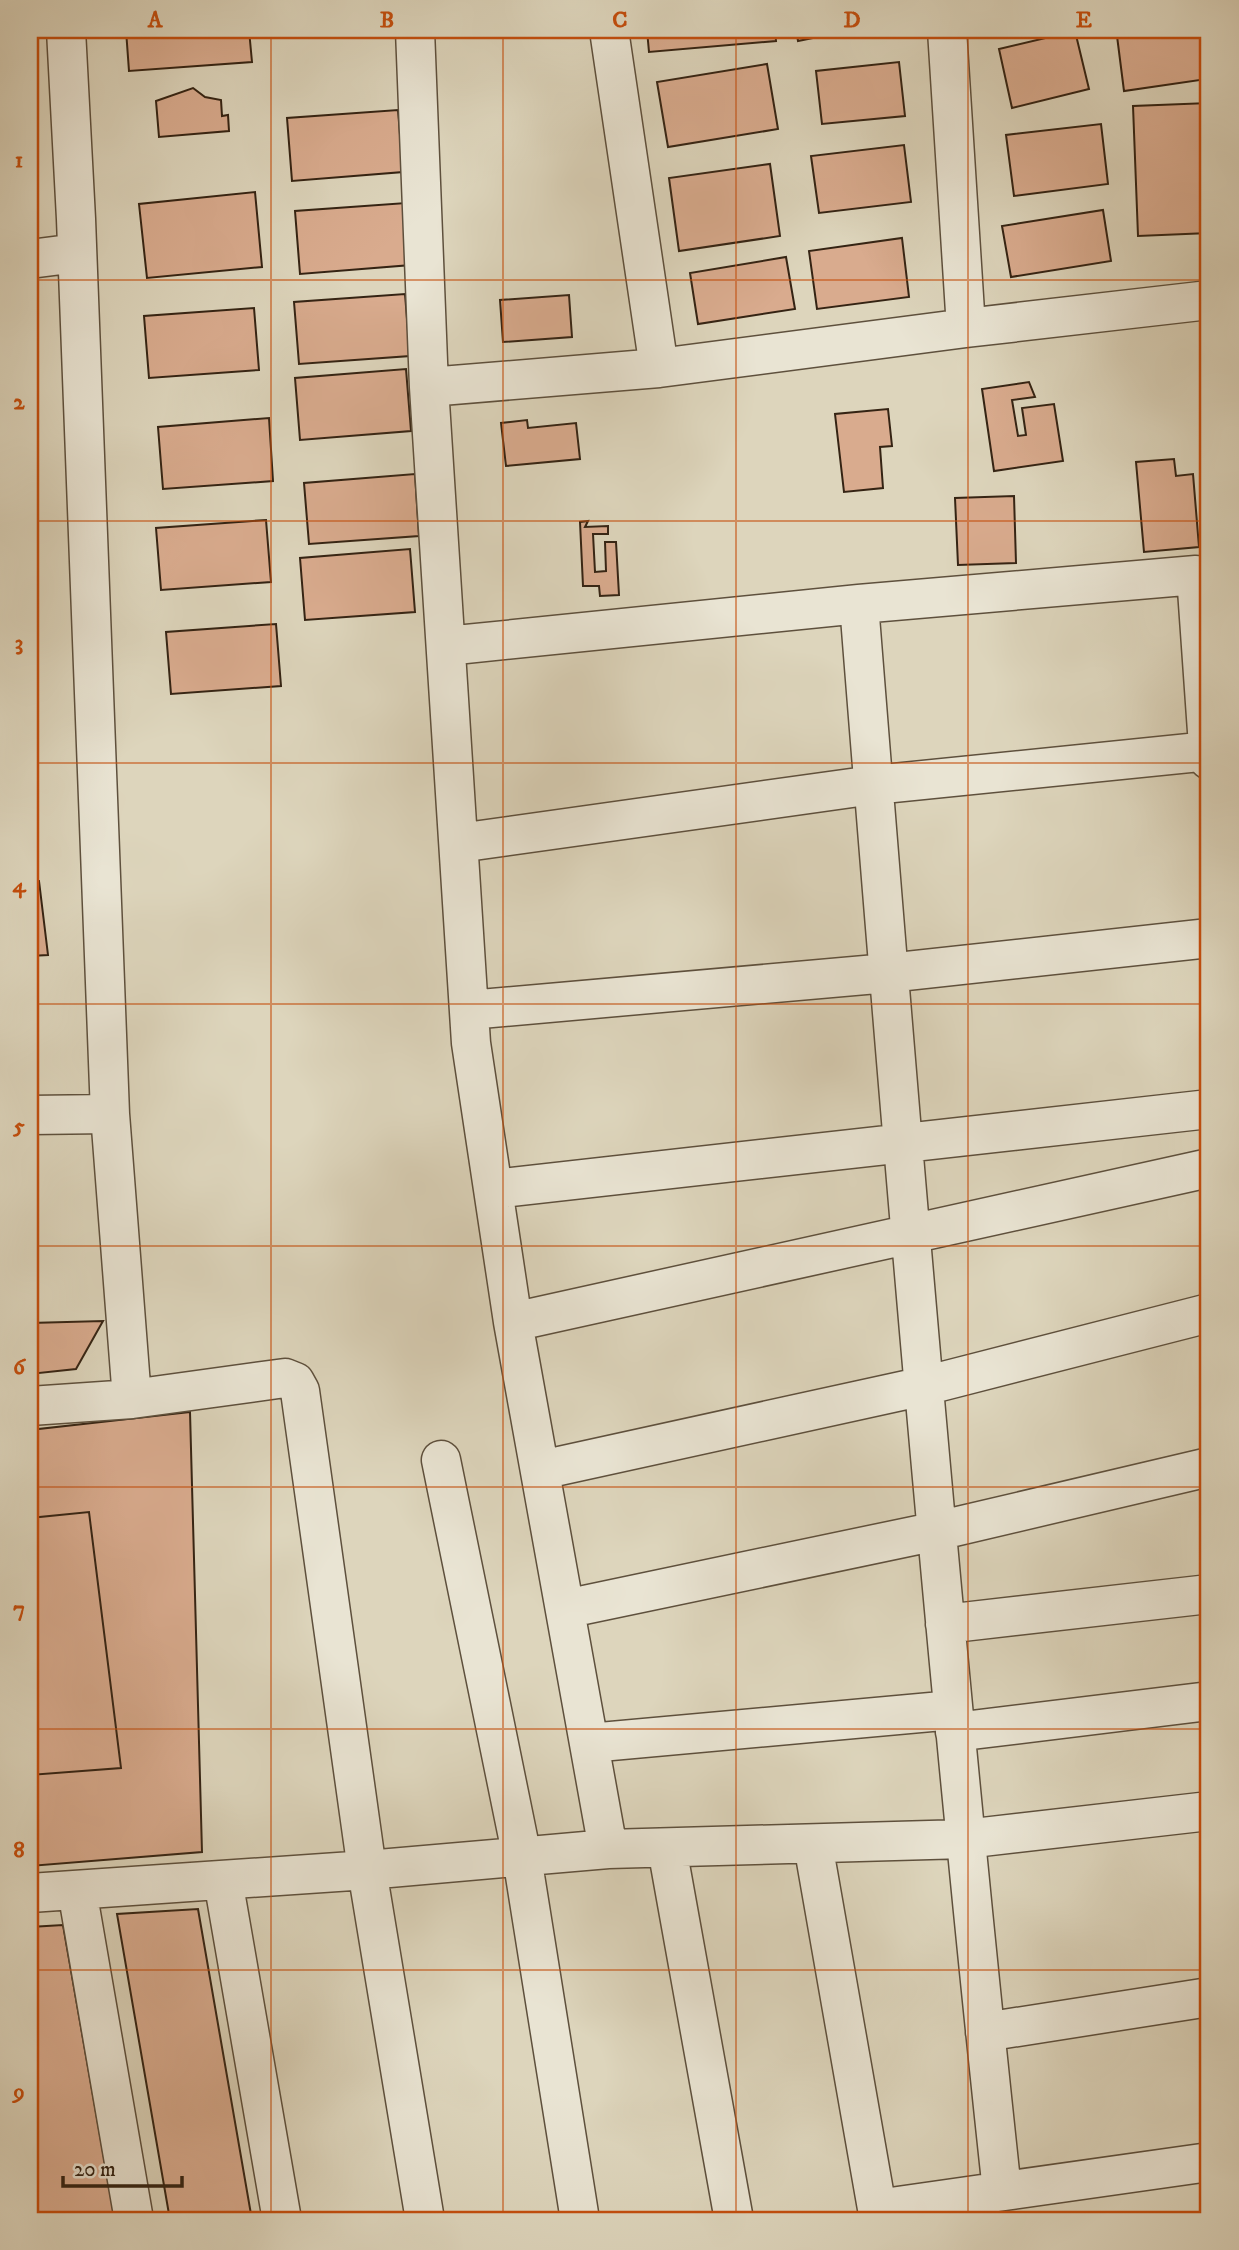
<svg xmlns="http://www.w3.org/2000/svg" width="1239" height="2250" font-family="'IM FELL DW Pica',serif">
<rect width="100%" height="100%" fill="#ddd5bc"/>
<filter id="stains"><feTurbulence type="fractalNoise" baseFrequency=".00286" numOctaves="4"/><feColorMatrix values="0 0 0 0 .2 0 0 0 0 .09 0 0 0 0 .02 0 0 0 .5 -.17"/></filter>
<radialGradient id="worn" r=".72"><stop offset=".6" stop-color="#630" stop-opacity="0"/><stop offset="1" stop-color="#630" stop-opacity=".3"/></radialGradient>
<!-- building -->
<path fill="#d9ab8e" stroke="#342313" stroke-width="2" d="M 126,30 L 249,30 L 252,62 L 129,71 Z
M 647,30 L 775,30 L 776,41 L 649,52 Z
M 796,30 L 852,30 L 798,41 Z
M 1157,30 L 1200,30 L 1207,79 L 1124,91 L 1117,36 Z
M 1075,31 L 1089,89 L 1012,108 L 999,49 Z
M 899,62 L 905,116 L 822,124 L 816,71 Z
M 767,64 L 778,129 L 668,147 L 657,82 Z
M 193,88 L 205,97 L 221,100 L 222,116 L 228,115 L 229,131 L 159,137 L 156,101 Z
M 1209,103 L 1209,233 L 1138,236 L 1133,106 Z
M 398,110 L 403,172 L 292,181 L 287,118 Z
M 1101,124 L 1108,184 L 1014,196 L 1006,135 Z
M 904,145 L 911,202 L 819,213 L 811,156 Z
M 770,164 L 780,236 L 679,251 L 669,178 Z
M 255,192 L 262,267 L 147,278 L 139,204 Z
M 406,203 L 411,265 L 300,274 L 295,211 Z
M 1103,210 L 1111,261 L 1011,277 L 1002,226 Z
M 902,238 L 909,297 L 817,309 L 809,251 Z
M 786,257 L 795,309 L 698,324 L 690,273 Z
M 405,294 L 410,356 L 299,364 L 294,302 Z
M 569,295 L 572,337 L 503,342 L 500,300 Z
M 254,308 L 259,370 L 149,378 L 144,316 Z
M 406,369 L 411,431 L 300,440 L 295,378 Z
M 1029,382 L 1035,397 L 1012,400 L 1018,436 L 1026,435 L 1022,408 L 1054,404 L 1063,461 L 994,471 L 982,389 Z
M 888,409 L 892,446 L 880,447 L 883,488 L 844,492 L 835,414 Z
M 269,418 L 273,481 L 163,489 L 158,427 Z
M 527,420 L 528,428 L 576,423 L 580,459 L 506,466 L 501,423 Z
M 1174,459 L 1176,476 L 1193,474 L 1199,547 L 1144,552 L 1136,462 Z
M 415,474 L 419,536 L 309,544 L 304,483 Z
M 1014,496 L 1016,563 L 958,565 L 955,498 Z
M 266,520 L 271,582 L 161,590 L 156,528 Z
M 588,521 L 585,527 L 608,526 L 608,534 L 593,534 L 595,572 L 606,571 L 605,542 L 616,542 L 619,595 L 600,596 L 599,586 L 583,586 L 580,522 Z
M 410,549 L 415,612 L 305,620 L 300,558 Z
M 276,624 L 281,686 L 171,694 L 166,632 Z
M 39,881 L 48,955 L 30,956 L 30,882 Z
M 103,1321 L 76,1369 L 30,1374 L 30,1323 Z
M 190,1412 L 202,1852 L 30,1866 L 30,1430 Z
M 89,1512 L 121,1768 L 30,1775 L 30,1518 Z
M 198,1909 L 252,2220 L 170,2220 L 117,1914 Z
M 63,1925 L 115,2220 L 30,2220 L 30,1927 Z"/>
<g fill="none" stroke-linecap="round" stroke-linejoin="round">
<!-- minor casing -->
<g stroke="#5e503d" stroke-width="41">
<path id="minor" d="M 66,30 L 76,219 L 110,1114 L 132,1399
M 415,30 L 429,387 L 471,1043 L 513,1322 L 608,1849
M 609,30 L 659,368
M 947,30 L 966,328
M 30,259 L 77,253
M 429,387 L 659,368 L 966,328 L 1209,300
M 859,604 C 901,1134 945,1663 1002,2191
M 446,646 L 859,604 L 1196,575 L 1209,760
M 459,843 L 873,785 L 1209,751
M 469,1010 L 888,973 L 1209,938
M 30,1115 L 110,1114
M 493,1189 L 1209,1109
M 513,1322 L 1209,1168
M 30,1406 L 132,1399 L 285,1378 L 295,1382 L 300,1391 L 367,1870 L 425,2220
M 441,1460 L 522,1857 L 580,2220
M 541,1470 L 924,1386 L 1209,1313
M 565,1609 L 937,1531 L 1209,1467
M 945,1624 L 1209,1594
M 955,1732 L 1209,1701
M 589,1743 L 953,1710
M 813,1844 L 879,2220
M 667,1848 L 734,2220
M 223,1880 L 282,2220
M 77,1890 L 134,2220
M 30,1893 L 367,1870 L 608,1849 L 965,1839 L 1209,1811
M 985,2032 L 1209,1997
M 877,2209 L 1209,2162"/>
</g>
<!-- minor -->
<use href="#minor" stroke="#e9e4d3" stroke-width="38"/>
</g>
<!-- grid -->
<path fill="none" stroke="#c44e0d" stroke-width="2" stroke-opacity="0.55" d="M 271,30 L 271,2220M 503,30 L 503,2220M 736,30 L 736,2220M 968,30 L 968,2220M 30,280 L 1209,280M 30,521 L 1209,521M 30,763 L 1209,763M 30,1004 L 1209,1004M 30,1246 L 1209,1246M 30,1487 L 1209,1487M 30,1729 L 1209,1729M 30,1970 L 1209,1970"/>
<!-- margin -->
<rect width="1239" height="2250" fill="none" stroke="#ddd5bc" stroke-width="77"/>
<!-- scale -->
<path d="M63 2176v10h119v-10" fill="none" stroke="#342313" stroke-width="3.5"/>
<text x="74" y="2176" font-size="21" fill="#342313" stroke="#e9e4d3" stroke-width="5" paint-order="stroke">20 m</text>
<rect x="38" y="38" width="1162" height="2174" fill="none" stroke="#c44e0d" stroke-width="2.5"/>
<g font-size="23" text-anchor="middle" font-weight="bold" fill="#c44e0d">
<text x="155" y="27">A</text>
<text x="387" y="27">B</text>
<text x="620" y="27">C</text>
<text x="852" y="27">D</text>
<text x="1084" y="27">E</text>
<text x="19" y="167">1</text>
<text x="19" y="409">2</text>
<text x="19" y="650">3</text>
<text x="19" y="892">4</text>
<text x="19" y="1133">5</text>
<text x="19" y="1374">6</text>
<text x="19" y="1616">7</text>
<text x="19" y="1857">8</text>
<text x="19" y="2099">9</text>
</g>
<rect width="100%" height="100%" filter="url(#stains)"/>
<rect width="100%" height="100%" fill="url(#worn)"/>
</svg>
